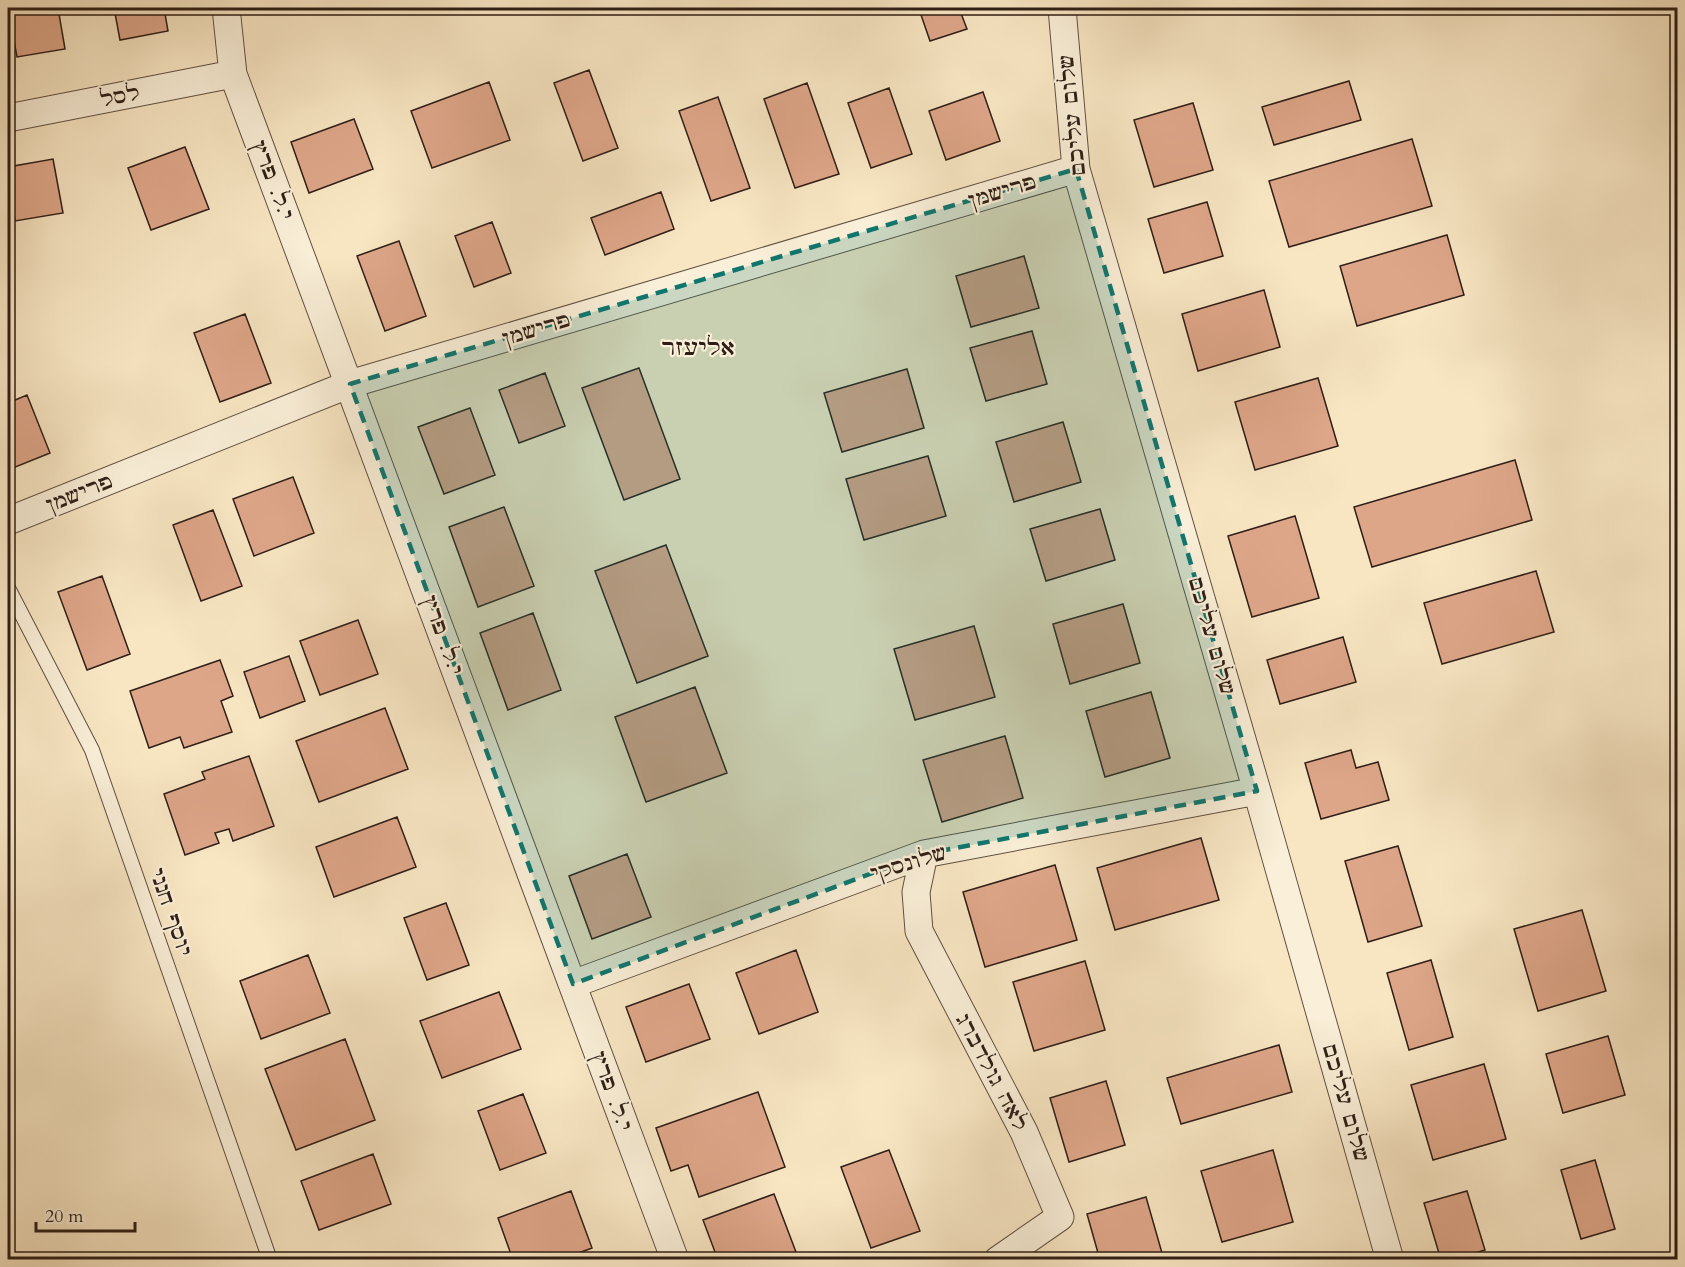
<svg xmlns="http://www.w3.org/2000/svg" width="1685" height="1267" font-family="Cardo,'Frank Ruhl Libre',serif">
<rect width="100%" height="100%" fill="#f8e6c3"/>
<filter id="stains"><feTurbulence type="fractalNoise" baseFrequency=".00333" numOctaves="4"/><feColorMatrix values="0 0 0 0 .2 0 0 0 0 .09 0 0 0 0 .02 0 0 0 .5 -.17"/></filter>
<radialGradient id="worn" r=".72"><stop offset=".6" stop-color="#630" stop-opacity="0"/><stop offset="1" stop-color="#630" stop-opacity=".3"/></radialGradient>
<!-- building -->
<path fill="#dea689" stroke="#2e1e16" stroke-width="1.5" d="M 8,8 L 58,8 L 65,49 L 17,57 Z
M 114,8 L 164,8 L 168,31 L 120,40 Z
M 932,8 L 959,8 L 967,29 L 930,41 L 920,12 Z
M 589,70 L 618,148 L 583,161 L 554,83 Z
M 1349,81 L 1361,120 L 1274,145 L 1262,107 Z
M 489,82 L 510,140 L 432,168 L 411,111 Z
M 807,83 L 839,174 L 795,188 L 764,99 Z
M 889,88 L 912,154 L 871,168 L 848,103 Z
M 983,92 L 1000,141 L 946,160 L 929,111 Z
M 718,97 L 750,188 L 711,201 L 679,111 Z
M 1193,103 L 1213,170 L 1154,187 L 1134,120 Z
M 354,119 L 373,169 L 309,193 L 291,142 Z
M 1412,139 L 1432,206 L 1289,247 L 1269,181 Z
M 185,147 L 209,209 L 151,230 L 128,168 Z
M 53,159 L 63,213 L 15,221 L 8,180 L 8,167 Z
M 661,192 L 674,229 L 605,255 L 591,218 Z
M 1207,202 L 1223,256 L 1164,273 L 1148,219 Z
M 492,222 L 511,273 L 474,287 L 455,236 Z
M 1447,235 L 1464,295 L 1357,326 L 1340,266 Z
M 399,241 L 426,316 L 385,331 L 357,256 Z
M 1024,256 L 1039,308 L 971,327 L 956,276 Z
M 1264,290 L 1280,347 L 1198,371 L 1182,314 Z
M 245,314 L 271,383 L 220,402 L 194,333 Z
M 1032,331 L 1047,384 L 986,401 L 970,348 Z
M 639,368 L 680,479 L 624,500 L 582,388 Z
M 907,369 L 924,428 L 842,452 L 824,393 Z
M 545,373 L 565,426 L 519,443 L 499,390 Z
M 1318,378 L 1338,446 L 1255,470 L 1235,402 Z
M 27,395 L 50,453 L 8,470 L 8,403 Z
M 470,408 L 495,475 L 444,494 L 418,427 Z
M 1063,422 L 1081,482 L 1014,502 L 996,442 Z
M 928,456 L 946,516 L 864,540 L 846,479 Z
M 1515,460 L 1532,520 L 1372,567 L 1354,507 Z
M 293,477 L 314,533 L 254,556 L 233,499 Z
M 504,507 L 534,586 L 478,607 L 449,527 Z
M 1100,509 L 1115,560 L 1046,581 L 1030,529 Z
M 213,510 L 242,586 L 201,601 L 173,525 Z
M 1295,516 L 1319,598 L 1252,617 L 1228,536 Z
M 666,545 L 708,656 L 637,683 L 595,571 Z
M 1536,571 L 1554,632 L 1442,664 L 1424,603 Z
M 102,576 L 130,654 L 87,670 L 58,592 Z
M 1123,604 L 1140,663 L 1070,684 L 1053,624 Z
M 533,613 L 561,690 L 508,710 L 480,633 Z
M 358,620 L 378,674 L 320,695 L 300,641 Z
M 974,626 L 995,697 L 915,720 L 894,649 Z
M 1343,637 L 1356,682 L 1280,704 L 1267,660 Z
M 289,656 L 305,701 L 260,718 L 244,672 Z
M 220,660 L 233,696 L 221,701 L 232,732 L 184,748 L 180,737 L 149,748 L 130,691 Z
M 695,687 L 727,773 L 646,802 L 615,717 Z
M 1151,692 L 1170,758 L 1105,777 L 1086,711 Z
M 385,708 L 408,769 L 319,802 L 296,741 Z
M 1005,736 L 1023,798 L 942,822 L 923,760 Z
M 1351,750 L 1356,768 L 1378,762 L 1389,800 L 1321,819 L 1305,763 Z
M 249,756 L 274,826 L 233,841 L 229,829 L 215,833 L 219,843 L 185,855 L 164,794 L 205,779 L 202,772 Z
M 397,817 L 416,867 L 334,897 L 316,847 Z
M 1201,838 L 1219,900 L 1115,930 L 1097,868 Z
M 1398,846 L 1422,926 L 1368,942 L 1345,861 Z
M 627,854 L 651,917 L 592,939 L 569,876 Z
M 1055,865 L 1077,940 L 985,967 L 963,892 Z
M 446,903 L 469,965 L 427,980 L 404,918 Z
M 1582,910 L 1606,991 L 1538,1011 L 1514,929 Z
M 796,950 L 818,1012 L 759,1034 L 736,973 Z
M 308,955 L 330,1013 L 261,1039 L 240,981 Z
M 1431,960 L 1453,1037 L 1409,1050 L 1387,973 Z
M 1085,961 L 1105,1030 L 1034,1051 L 1013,982 Z
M 689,984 L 710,1039 L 646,1062 L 626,1007 Z
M 499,992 L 521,1049 L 442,1078 L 420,1021 Z
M 1608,1036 L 1625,1095 L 1563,1113 L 1546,1054 Z
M 345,1039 L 375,1120 L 296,1150 L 265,1069 Z
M 1279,1045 L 1292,1092 L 1181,1124 L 1167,1078 Z
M 1484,1064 L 1506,1139 L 1433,1160 L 1411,1085 Z
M 1106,1081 L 1125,1145 L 1069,1162 L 1050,1098 Z
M 758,1092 L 785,1167 L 699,1197 L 688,1165 L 671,1171 L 656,1128 Z
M 523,1094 L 546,1153 L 500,1170 L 478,1111 Z
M 889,1150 L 920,1231 L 871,1248 L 841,1167 Z
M 1273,1150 L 1293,1222 L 1222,1242 L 1201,1171 Z
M 373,1154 L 391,1204 L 319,1230 L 301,1181 Z
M 1595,1160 L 1615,1229 L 1581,1239 L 1561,1170 Z
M 571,1191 L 592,1248 L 560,1260 L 513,1260 L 498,1218 Z
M 1467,1191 L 1485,1250 L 1452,1260 L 1441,1260 L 1424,1203 Z
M 774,1194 L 799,1260 L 718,1260 L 703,1220 Z
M 1146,1197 L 1164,1260 L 1100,1260 L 1087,1214 Z"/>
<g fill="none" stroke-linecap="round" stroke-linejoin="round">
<!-- service casing -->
<g stroke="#605041" stroke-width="16">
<path id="service" d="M 8,588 L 92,750 L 270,1260"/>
</g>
<!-- minor casing -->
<g stroke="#605041" stroke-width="29">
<path id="minor" d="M 226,8 L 233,74 L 675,1260
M 1062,8 L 1076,169 L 1257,791 L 1390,1260
M 8,118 L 233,74
M 8,521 L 350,384 L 1076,169
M 924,854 L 916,892 L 919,931 L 1024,1132 L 1060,1217 L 998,1260
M 573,984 L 924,854 L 1257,791"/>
</g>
<!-- path -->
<path stroke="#2e1e16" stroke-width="4" stroke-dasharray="1.5 3" stroke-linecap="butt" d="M 1675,8 L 1678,40"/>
<!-- service -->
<use href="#service" stroke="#faefd8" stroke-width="14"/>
<!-- minor -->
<use href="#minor" stroke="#faefd8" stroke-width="27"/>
</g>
<!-- marked area -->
<path fill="#0f766e" fill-opacity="0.2" stroke="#0f766e" stroke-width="4.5" stroke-dasharray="12 8" stroke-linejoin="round" d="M 1076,169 L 1257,791 L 924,854 L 573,984 L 350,384 Z"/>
<g text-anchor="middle" stroke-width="4.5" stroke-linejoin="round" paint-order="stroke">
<!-- street labels -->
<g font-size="21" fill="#2e1e16" stroke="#faefd8">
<text transform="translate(120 96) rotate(-11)" y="7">לסל</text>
<text transform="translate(1072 115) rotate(-96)" y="7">שלום עליכם</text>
<text transform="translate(273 180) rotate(69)" y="7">י.ל. פרץ</text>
<text transform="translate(1002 191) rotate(-17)" y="7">פרישמן</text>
<text transform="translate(536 329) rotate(-17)" y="7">פרישמן</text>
<text transform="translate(79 493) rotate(-22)" y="7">פרישמן</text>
<text transform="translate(443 635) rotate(70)" y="7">י.ל. פרץ</text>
<text transform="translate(1212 636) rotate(74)" y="7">שלום עליכם</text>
<text transform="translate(908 863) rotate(-17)" y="7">שלונסקי</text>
<text transform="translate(171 912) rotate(71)" y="7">יוסף חנני</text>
<text transform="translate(992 1072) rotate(62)" y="7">לאה גולדברג</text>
<text transform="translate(612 1091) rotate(70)" y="7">י.ל. פרץ</text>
<text transform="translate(1346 1103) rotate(74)" y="7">שלום עליכם</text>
</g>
<!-- neighbourhood labels -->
<g font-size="22" font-weight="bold" fill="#2e1e16" stroke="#faefd8">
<text x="698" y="355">אליעזר</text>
</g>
</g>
<!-- margin -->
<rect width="1685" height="1267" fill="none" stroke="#f8e6c3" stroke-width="30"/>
<rect x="9" y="9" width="1667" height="1249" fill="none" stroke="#2e1e16" stroke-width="3"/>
<rect x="15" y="15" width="1655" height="1237" fill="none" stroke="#2e1e16" stroke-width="1.5"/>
<!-- scale -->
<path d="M36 1222v9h99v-9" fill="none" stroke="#2e1e16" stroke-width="3"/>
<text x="45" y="1222" font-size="18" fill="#2e1e16" stroke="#faefd8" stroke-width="4.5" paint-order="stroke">20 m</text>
<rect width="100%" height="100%" filter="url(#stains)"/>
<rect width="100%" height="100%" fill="url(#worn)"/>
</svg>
